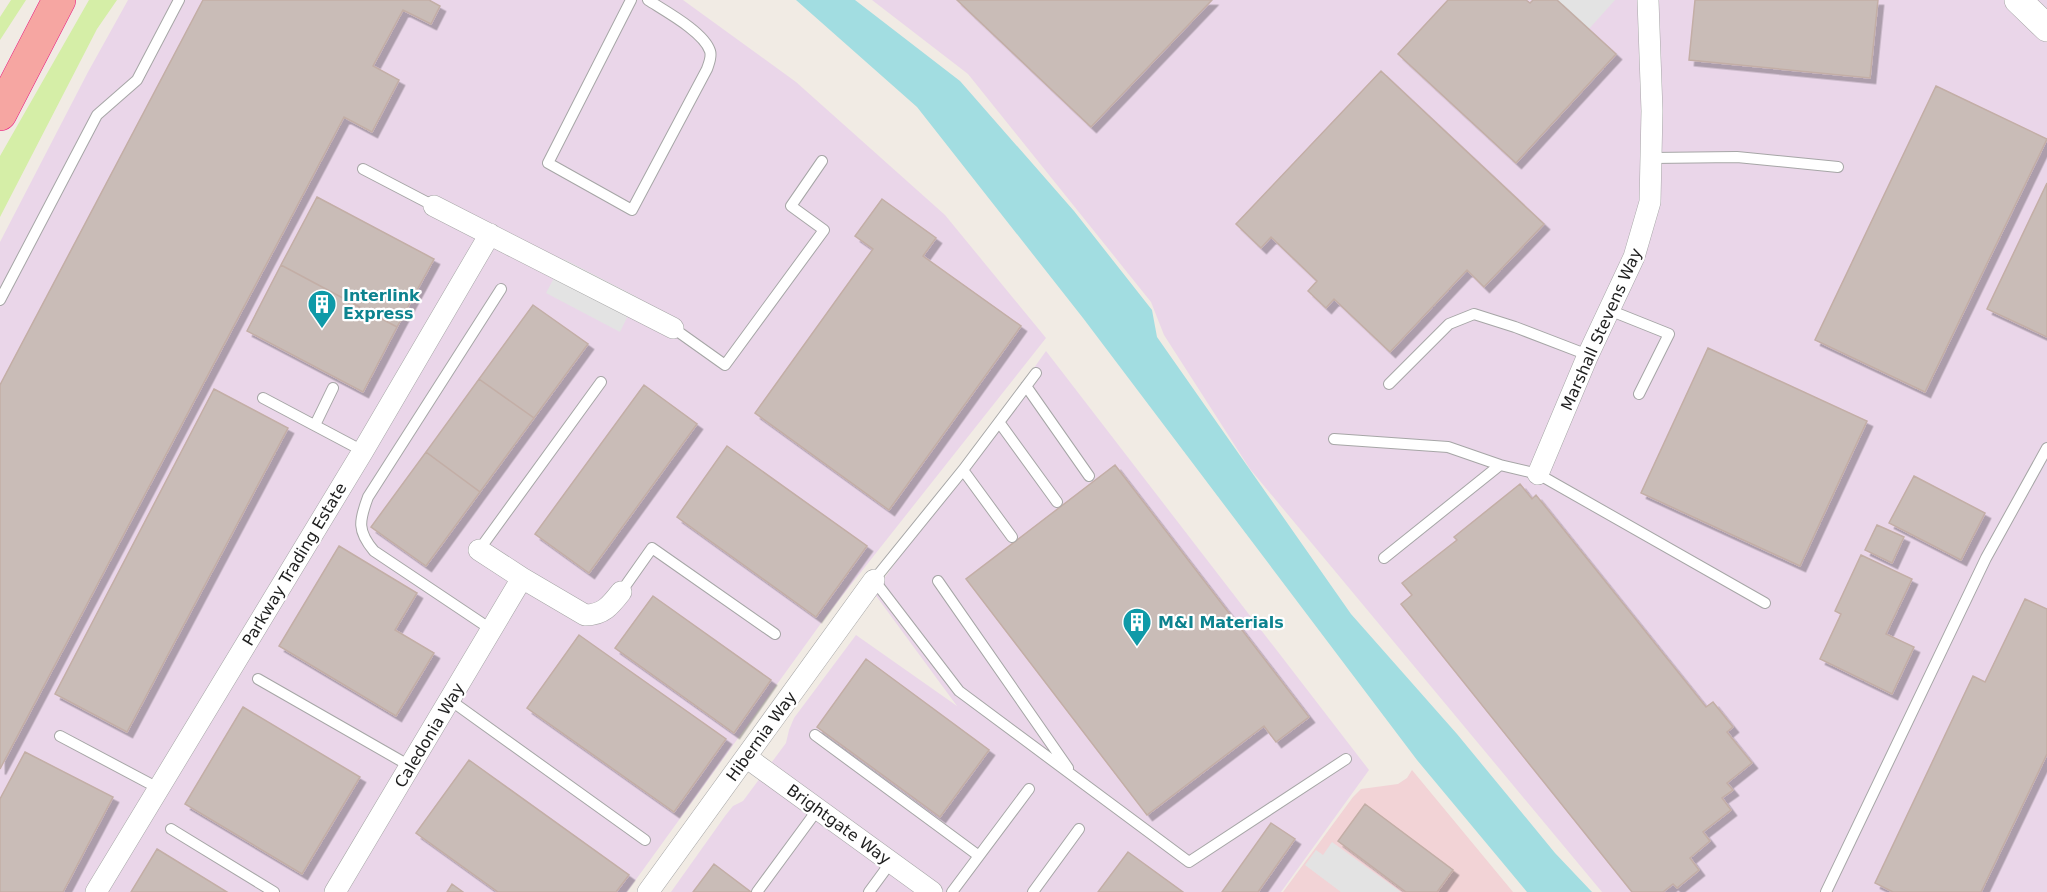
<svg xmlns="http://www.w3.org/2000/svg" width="2047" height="892" font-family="'DejaVu Sans',sans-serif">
<defs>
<filter id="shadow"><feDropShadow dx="5.5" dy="5.5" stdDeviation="0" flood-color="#0004"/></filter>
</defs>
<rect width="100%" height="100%" fill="#f1ebe4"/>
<!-- commercial -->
<path fill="#f2d3d6" d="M 1412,770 L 1513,892 L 1283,892 L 1353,797 L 1361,789 L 1398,784 L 1407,778 Z"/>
<!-- industrial -->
<path fill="#ead6e9" d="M 128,0 L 683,0 L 796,82 L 945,215 L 1046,338 L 827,615 L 627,892 L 0,892 L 0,242 L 88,72 Z
M 872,0 L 2047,0 L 2047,892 L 1602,892 L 1250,469 L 1164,335 L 1151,302 L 968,74 Z
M 1046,351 L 1369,770 L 1281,892 L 671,892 L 725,816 L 733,806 L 743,801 L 786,743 L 789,730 L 794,718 L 856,635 L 957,706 L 874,593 Z"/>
<!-- grass -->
<path fill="#d5eea7" d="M 11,0 L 26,0 L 0,40 L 0,17 Z
M 89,0 L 117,0 L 97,29 L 0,217 L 0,156 Z"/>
<!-- parking -->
<path fill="#e3e3e3" d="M 1554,0 L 1615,0 L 1588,30 Z
M 564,259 L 637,297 L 620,332 L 546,293 Z
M 1332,842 L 1401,892 L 1341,892 L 1305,865 L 1316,850 L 1323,855 Z"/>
<!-- water -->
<path fill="#a2dde1" d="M 796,0 L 855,0 L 960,81 L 1074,211 L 1152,310 L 1157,337 L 1351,614 L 1457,734 L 1555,853 L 1592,892 L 1527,892 L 1417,760 L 1083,318 L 917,107 Z"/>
<!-- building -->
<path fill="#c9bcb7" stroke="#c3aea6" stroke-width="1.5" filter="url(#shadow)" d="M 203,0 L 429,0 L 440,6 L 431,24 L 403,10 L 373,66 L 399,80 L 372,132 L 344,117 L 0,769 L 0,385 Z
M 957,0 L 1212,0 L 1091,127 Z
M 1448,0 L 1526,0 L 1530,3 L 1533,0 L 1557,0 L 1616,54 L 1516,163 L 1398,54 Z
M 1695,0 L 1878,0 L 1870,78 L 1689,60 Z
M 1381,71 L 1544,224 L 1484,287 L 1467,270 L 1390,352 L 1334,299 L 1326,308 L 1308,291 L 1317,281 L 1271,237 L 1261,248 L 1236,224 Z
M 1936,86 L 2047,139 L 1925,392 L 1815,340 Z
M 2047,183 L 2047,337 L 1987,309 Z
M 317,197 L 434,259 L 397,327 L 281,265 Z
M 882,199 L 936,238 L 923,256 L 1021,326 L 889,510 L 755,413 L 873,249 L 855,236 Z
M 281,265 L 397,327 L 363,392 L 247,331 Z
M 533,305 L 588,344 L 534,418 L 479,379 Z
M 1708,348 L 1867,421 L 1800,566 L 1641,493 Z
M 479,379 L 534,418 L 480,492 L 426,452 Z
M 644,385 L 697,424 L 589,573 L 535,534 Z
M 214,389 L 288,428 L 127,732 L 55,694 Z
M 727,446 L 867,546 L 816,617 L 677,517 Z
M 426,452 L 480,492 L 426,566 L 371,527 Z
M 1115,465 L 1309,717 L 1276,742 L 1264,726 L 1147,815 L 966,579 Z
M 1914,476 L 1985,513 L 1961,560 L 1889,523 Z
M 1520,484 L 1532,499 L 1536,495 L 1706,707 L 1713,702 L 1733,727 L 1727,732 L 1752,763 L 1727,783 L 1733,790 L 1722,798 L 1731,810 L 1703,832 L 1710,841 L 1690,858 L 1699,870 L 1677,888 L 1673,884 L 1663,892 L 1632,892 L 1401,604 L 1412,595 L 1402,583 L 1457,540 L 1454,537 Z
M 1877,525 L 1904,537 L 1892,563 L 1865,550 Z
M 339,546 L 417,593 L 395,630 L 434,653 L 396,716 L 279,646 Z
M 1861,555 L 1912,579 L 1886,634 L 1914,647 L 1892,694 L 1820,659 L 1841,614 L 1835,611 Z
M 653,596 L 771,680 L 734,733 L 615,648 Z
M 2025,599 L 2047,609 L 2047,754 L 1981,892 L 1893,892 L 1875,883 L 1973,676 L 1985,682 Z
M 579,635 L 726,739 L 674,812 L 527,708 Z
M 866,659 L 989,750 L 940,817 L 817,727 Z
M 243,707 L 360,777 L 302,874 L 185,804 Z
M 25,752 L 113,797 L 63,892 L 0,892 L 0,799 Z
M 469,760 L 629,875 L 616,892 L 498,892 L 416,833 Z
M 1365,804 L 1453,870 L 1437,892 L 1406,892 L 1338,841 Z
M 1271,823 L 1295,839 L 1258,892 L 1222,892 Z
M 157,849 L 227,892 L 131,892 Z
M 1128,852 L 1183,892 L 1098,892 Z
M 714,864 L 751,892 L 693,892 Z
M 452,884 L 463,892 L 447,892 Z"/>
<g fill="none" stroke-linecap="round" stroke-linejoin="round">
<!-- service casing -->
<g stroke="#a6a6a6" stroke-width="12">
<path id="service" d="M 631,0 L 548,163 L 632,210 L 707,69 C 709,63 712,57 710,51 C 704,32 665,11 648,0
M 1652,158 L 1737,157 L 1838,167
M 363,169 L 434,206
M 0,300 L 97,115 L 137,80 L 179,0
M 1609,310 L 1669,334 L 1639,394
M 673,328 L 725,365 L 824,230 L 791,206 L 822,161
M 1036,373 L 963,470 L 874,580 L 959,691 L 1189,862 L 1346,759
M 1389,384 L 1449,324 L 1474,314 L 1515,327 L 1588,355
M 1026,386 L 1089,476
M 263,398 L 363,451
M 999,422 L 1057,502
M 315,425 L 333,388
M 1334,439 L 1448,447 L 1500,465
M 963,470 L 1012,537
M 479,550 L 601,382
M 1384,558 L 1500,465 L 1538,474 L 1765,603
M 938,581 L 1068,768
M 621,592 L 652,548 L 775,634
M 492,630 L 374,551 C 357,531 359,521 368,497 L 501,289
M 258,679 L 410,766
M 450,700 L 645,840
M 815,735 L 979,856
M 60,736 L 158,788
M 171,829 L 274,892
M 757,892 L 818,809
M 869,892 L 891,862
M 952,892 L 1029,789
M 1033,892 L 1079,829
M 1826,892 L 1986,558 L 2047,448"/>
</g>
<!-- minor casing -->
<g stroke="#a6a6a6" stroke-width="22">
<path id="minor" d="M 434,206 L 673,328
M 1538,474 L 1588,355 L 1634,257 L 1650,202 L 1652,111 L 1648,0
M 479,550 L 522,578 L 585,615 C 603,615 610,606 621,592
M 746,757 L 932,892
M 96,892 L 363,451 L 490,234
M 335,892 L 522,578
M 648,892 L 874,580"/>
</g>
<!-- tertiary casing -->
<g stroke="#a6a6a6" stroke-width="28">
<path id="tertiary" d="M 2018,0 L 2047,28"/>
</g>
<!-- trunk casing -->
<g stroke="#e8187f" stroke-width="34">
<path id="trunk" d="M 0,114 L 59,0"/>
</g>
<!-- service -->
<use href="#service" stroke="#fff" stroke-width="10"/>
<!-- minor -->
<use href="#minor" stroke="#fff" stroke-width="21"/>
<!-- tertiary -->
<use href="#tertiary" stroke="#fff" stroke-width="27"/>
<!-- trunk -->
<use href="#trunk" stroke="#f6a6a2" stroke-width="33"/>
</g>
<!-- icons -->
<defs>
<g id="building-pin" transform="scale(1.5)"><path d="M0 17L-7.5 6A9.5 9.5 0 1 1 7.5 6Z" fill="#0f9aa8" stroke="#fff"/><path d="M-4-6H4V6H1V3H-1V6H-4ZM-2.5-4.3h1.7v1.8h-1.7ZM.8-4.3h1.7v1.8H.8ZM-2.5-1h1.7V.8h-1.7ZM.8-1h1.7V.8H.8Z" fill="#fff"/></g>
</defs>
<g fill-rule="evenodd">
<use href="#building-pin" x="322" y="304"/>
<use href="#building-pin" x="1137" y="622"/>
</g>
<g text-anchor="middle" stroke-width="4.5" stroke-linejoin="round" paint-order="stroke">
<!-- culture labels -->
<g font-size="16" font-weight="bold" fill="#0d838f" stroke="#fff" text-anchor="start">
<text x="343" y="301">Interlink<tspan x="343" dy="18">Express</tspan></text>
<text x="1158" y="628">M&amp;I Materials</text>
</g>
<!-- street labels -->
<g font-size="16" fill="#1f1f1f" stroke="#fff">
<text transform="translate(1601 329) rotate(-66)" y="6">Marshall Stevens Way</text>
<text transform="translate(294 564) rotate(-59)" y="6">Parkway Trading Estate</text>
<text transform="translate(429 735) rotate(-59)" y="6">Caledonia Way</text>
<text transform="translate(761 736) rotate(-54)" y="6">Hibernia Way</text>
<text transform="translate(839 824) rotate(36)" y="6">Brightgate Way</text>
</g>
</g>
</svg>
